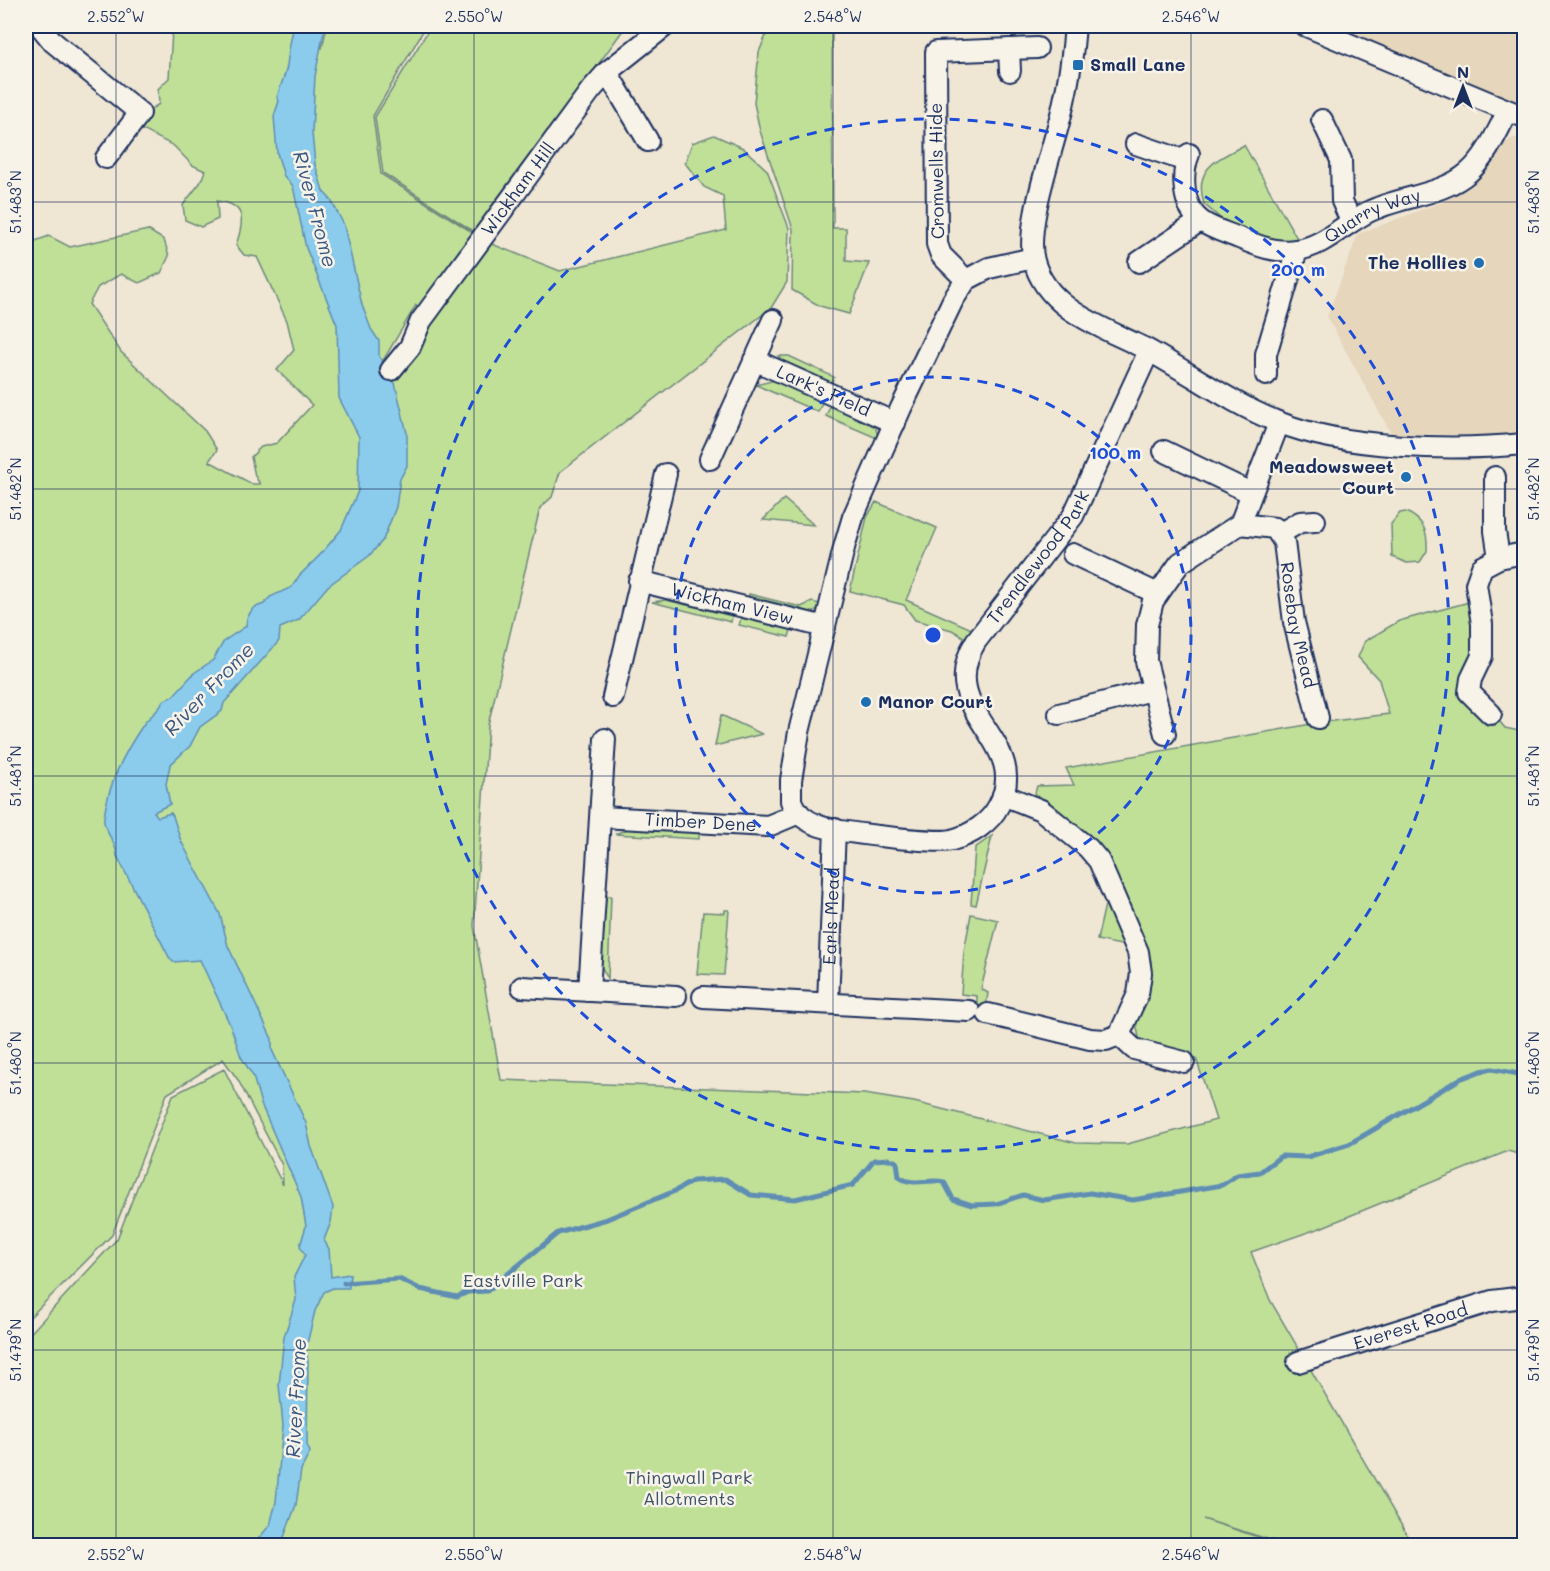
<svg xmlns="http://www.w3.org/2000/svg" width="1550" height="1571" font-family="Mali,sans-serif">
<rect width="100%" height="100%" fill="#efe6d4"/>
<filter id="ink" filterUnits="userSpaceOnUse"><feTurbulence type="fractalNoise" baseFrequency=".0167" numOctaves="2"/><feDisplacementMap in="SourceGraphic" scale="12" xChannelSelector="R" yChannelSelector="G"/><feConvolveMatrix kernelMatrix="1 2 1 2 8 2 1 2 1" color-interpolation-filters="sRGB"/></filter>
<g filter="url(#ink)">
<!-- built -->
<path fill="#e5d6bc" d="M 1339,26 L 1524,26 L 1524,107 L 1387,50 Z
M 1514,138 L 1524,138 L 1524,437 L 1391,433 L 1327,317 L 1358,234 L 1442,202 L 1471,187 L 1493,164 L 1506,142 Z"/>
<!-- green -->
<path fill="#c0e098" stroke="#6e887b" stroke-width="1.5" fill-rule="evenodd" d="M 176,26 L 318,26 L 309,33 L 322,48 L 327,26 L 426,26 L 373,116 L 381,174 L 475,234 L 474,237 L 560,271 L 726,230 L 723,196 L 704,187 L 685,163 L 692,143 L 714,135 L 743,148 L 767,170 L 789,228 L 787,282 L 771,308 L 560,472 L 552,497 L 540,508 L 488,725 L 474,926 L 501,1080 L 864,1094 L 914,1102 L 1076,1143 L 1127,1144 L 1216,1120 L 1196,1058 L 1150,1048 L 1139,1038 L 1136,1022 L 1149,982 L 1151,961 L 1104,850 L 1074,822 L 1034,797 L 1037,786 L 1074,785 L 1066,768 L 1317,723 L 1389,714 L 1379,680 L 1358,657 L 1365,641 L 1399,621 L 1484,598 L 1492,642 L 1480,688 L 1484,703 L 1505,728 L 1524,732 L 1524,1156 L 1508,1151 L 1320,1228 L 1251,1252 L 1270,1300 L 1413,1545 L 1287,1545 L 1203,1519 L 1282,1545 L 247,1546 L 246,1541 L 241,1546 L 26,1545 L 26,1338 L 117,1239 L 173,1095 L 224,1069 L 283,1185 L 282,1165 L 238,1080 L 223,1059 L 167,1094 L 112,1235 L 26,1321 L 27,244 L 49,236 L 70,247 L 148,230 L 164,240 L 169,256 L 161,273 L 139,283 L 121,274 L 98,287 L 89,304 L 121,352 L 205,431 L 217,450 L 209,461 L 252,484 L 260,484 L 255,476 L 251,457 L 261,447 L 277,443 L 312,405 L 277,370 L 294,350 L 287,321 L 257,257 L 244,255 L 236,245 C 244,222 247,204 217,201 L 218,219 L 201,227 L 185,220 L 183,205 L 200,183 L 205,171 L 192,165 L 174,146 L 139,128 L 145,113 L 159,104 L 158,89 L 169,78 L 172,32 ZM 416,305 L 434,317 L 390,380 L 379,362 L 384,359 Z
M 431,26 L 626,26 L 476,233 L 383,173 L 375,117 Z
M 770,26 L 832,26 L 833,228 L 846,228 L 846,261 L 869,263 L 849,314 L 820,306 L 792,290 L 793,229 L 760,131 L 754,103 L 759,52 Z
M 1244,145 L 1299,242 L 1264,240 L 1221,219 L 1204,204 C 1193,168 1217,160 1244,145 Z
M 778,356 L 789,356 L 834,377 L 830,386 L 788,367 Z
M 775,380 L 823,401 L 818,412 L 756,385 Z
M 831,404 L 870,422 L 875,426 L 879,439 L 826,416 Z
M 784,499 L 814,525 L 763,520 Z
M 876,502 L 937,528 L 906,600 L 974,630 L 967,639 L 952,630 L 915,620 L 904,605 L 850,591 L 867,517 Z
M 1406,512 C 1424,520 1428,532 1427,551 L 1420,562 L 1407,563 L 1392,557 L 1391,524 L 1400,513 Z
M 749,594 L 801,607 L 812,602 L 823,605 L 809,615 L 748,602 Z
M 666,600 L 732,616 L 731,622 L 652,602 Z
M 741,618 L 791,630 L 789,637 L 739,625 Z
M 721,715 L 762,734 L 715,746 Z
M 630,828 L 699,831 L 699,839 L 615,834 Z
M 992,836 L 976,905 L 971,904 L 975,848 Z
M 601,896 L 611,896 L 608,979 L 600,964 Z
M 1107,896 L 1130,947 L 1097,940 Z
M 725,910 L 729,910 L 724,975 L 697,974 L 703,912 L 725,913 Z
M 971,914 L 998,920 L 981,989 L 988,993 L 986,1008 L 977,1007 L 977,996 L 961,994 L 964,952 Z"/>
<!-- water -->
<path fill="#8bcbec" stroke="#5e8db3" stroke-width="1.5" d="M 294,26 L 325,26 L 315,76 L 312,133 L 315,164 L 323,191 L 331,200 L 344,225 L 362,305 L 371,329 L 379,341 L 379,356 L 395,383 L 407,433 L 407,466 L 400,479 L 396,507 L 383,540 L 369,556 L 328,586 L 299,620 L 280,628 L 279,641 L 224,703 L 222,711 L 200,727 L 190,746 L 170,765 L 166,784 L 170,804 L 154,812 L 158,817 L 171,813 L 173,816 L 181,841 L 220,914 L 228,946 L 272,1039 L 272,1050 L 306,1123 L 311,1146 L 333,1207 L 331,1222 L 324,1240 L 329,1249 L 331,1277 L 350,1274 L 349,1288 L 333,1288 L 324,1292 L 315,1311 L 306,1348 L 308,1362 L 307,1445 L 310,1452 L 301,1470 L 296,1505 L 281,1545 L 253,1545 L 270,1525 L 276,1502 L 283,1425 L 279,1385 L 284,1337 L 296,1300 L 294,1277 L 305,1255 L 300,1246 L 306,1226 L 301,1197 L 261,1104 L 253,1076 L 241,1057 L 231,1027 L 200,960 L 173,962 L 169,957 L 117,856 C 117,841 102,831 104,817 C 109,782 124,753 143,725 C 149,716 160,711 163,701 L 173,696 L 194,673 L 213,660 L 224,641 L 246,626 L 247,618 L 253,608 L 264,604 L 270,597 L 292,587 L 299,576 L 320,555 L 341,530 L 358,491 L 359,437 L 339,398 L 337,325 L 306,248 L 293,186 L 284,176 L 277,153 L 274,116 L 279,101 L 277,98 C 279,89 287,71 287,65 C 289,50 290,40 294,26 Z"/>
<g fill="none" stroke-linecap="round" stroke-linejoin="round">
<!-- stream -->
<path stroke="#5e8db3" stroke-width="5" d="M 344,1283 L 399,1279 L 420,1289 L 457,1297 L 468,1292 L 487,1291 L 558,1233 L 607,1219 L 675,1191 L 693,1181 L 725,1179 L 751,1195 L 795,1199 L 853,1185 L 874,1160 L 889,1159 L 897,1162 L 899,1177 C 913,1187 929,1178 944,1182 L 953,1199 L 972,1205 L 996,1204 L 1023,1195 L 1044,1200 L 1090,1193 L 1133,1200 L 1222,1185 L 1237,1175 L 1260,1172 L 1281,1156 L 1307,1157 L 1349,1144 L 1460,1079 L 1481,1071 L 1492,1069 L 1524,1075"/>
<!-- street casing -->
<g stroke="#1b2f5e" stroke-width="24">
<g id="street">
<path d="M 40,26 L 53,42 L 140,113 L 106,158"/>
<path d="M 1075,26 C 1073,52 1069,80 1063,106 C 1055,145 1024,225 1034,261 C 1047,310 1103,327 1144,348 C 1189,372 1230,403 1278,422 C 1344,449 1454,451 1524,444"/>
<path d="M 1306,26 L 1524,117"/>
<path d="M 1009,49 L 1010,71"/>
<path d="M 607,72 L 648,141"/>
<path d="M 1322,120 L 1341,160 L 1342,201 L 1351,221"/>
<path d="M 1136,144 L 1186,161"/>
<path id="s1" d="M 1189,154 C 1181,174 1182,207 1201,221 C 1212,229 1227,233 1239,238 C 1258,246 1275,253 1296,250 C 1323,247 1344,224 1368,212 C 1399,196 1442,196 1469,172 C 1487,156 1497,132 1508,111"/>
<path id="s2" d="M 1033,258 L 989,268 L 966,280 L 953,300 L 901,408 L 853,517 L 845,544 L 799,732 L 791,780 L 791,801 C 795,812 805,820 817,825 C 832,832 937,844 952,840 C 971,835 990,823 999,805 C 1033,740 932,712 976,641 L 1073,516 L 1149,351"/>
<path d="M 1139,262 L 1200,221"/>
<path d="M 966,280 L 941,255 L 937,244 L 936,52 L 1037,48"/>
<path id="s3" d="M 754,360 L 895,423"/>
<path id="s4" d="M 391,370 L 410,347 L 421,321 L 591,90 L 607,72 L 665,26"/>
<path d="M 1266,375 L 1266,354 L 1297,250"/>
<path d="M 1164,451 L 1251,493"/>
<path d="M 710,459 L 773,320"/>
<path d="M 1495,477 L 1495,531 L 1499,558"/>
<path id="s5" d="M 1240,524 L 1275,528 L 1284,542 L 1294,622 L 1318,718"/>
<path d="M 1279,534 L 1300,522 L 1315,521"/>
<path d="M 1073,554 L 1158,594"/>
<path id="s6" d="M 639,581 L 825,627"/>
<path d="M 613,697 L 666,474"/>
<path d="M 1059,714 L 1152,690"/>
<path d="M 1491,714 L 1469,692 L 1471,679 L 1482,656 L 1482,624 L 1476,584 L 1482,567 L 1499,558 L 1524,553"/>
<path d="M 1165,734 L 1146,661 L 1147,625 L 1153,601 L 1180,563 L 1240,524 L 1279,423"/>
<path id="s7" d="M 601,817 L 768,826 L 799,813"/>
<path d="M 522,987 L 676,996"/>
<path d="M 589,991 L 605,739"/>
<path d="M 703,997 L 969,1011"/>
<path id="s8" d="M 828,1003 L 835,829"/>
<path d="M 988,1014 L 1090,1039 L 1106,1040 L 1119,1035 L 1138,994 L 1141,973 L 1138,952 L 1099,861 L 1088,848 L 1041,810 L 1003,795"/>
<path d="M 1119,1035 L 1134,1049 L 1184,1062"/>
<path id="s9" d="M 1298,1362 L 1492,1301 L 1524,1297"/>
</g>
</g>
<!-- street -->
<use href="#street" stroke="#f7f3e8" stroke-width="20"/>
</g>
</g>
<!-- ticks -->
<path fill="none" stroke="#1b2f5e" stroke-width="1.5" stroke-opacity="0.45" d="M 116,26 L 116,1546M 474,26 L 474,1546M 833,26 L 833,1546M 1191,26 L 1191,1546M 26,202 L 1524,202M 26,489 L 1524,489M 26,776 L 1524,776M 26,1063 L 1524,1063M 26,1350 L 1524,1350"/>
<!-- distance rings -->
<g fill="none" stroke="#1d4ed8" stroke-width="3" stroke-dasharray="10 8">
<circle cx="933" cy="635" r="258"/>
<circle cx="933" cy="635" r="516"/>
</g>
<!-- markers -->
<g fill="#1f6fb2" stroke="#f7f3e8" stroke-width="2">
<rect x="1072" y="59" width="12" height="12" rx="3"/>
<circle cx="1479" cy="263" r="6"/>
<circle cx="1406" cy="477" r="6"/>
<circle cx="866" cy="702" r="6"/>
</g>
<g text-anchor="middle" stroke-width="5" stroke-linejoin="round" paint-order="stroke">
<!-- poi labels -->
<g font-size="18" font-weight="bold" fill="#1b2f5e" stroke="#f7f3e8" text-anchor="start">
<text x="1090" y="71">Small Lane</text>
<text x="1467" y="269" text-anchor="end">The Hollies</text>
<text x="1394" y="473" text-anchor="end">Meadowsweet<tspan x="1394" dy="21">Court</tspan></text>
<text x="878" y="708">Manor Court</text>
</g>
<!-- street labels -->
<g font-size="18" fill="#1b2f5e" stroke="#f7f3e8">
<text transform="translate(937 171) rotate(-91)" y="6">Cromwells Hide</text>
<text dy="6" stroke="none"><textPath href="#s4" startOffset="222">Wickham Hill</textPath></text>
<text dy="6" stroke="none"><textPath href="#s1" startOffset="258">Quarry Way</textPath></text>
<text dy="6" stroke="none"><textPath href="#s3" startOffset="76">Lark's Field</textPath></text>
<text dy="6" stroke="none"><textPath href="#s2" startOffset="1140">Trendlewood Park</textPath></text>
<text dy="6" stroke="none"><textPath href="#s6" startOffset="96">Wickham View</textPath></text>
<text dy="6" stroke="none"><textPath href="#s5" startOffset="136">Rosebay Mead</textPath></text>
<text dy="6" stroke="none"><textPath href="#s7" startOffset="100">Timber Dene</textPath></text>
<text dy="6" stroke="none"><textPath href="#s8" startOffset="87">Earls Mead</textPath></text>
<text dy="6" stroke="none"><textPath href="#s9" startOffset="118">Everest Road</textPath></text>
</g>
<!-- park labels -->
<g font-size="18" fill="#3c526a" stroke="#f7f3e8">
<text x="523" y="1287">Eastville Park</text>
<text x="689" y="1484">Thingwall Park<tspan x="689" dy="21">Allotments</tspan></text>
</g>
<!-- water labels -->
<g font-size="20" font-style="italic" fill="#375682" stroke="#f7f3e8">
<text transform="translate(315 209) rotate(75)" y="7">River Frome</text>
<text transform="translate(209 689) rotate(-46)" y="7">River Frome</text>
<text transform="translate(296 1398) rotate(-87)" y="7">River Frome</text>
</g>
</g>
<circle cx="933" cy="635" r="9" fill="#1d4ed8" stroke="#f7f3e8" stroke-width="3"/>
<g font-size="18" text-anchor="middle" font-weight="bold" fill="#1d4ed8" stroke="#f7f3e8" stroke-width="5" stroke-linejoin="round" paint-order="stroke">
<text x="1298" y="276">200 m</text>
<text x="1115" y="459">100 m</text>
</g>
<!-- margin -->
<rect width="1550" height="1571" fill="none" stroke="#f7f3e8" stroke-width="66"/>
<!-- north arrow -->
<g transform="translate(1463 87)" stroke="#f7f3e8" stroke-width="4.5" paint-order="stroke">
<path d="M0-4.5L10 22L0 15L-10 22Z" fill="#1b2f5e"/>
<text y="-9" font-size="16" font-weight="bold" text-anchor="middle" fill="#1b2f5e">N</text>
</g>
<rect x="33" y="33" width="1484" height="1505" fill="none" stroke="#1b2f5e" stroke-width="2"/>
<g font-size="15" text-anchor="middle" fill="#1b2f5e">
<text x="116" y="22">2.552°W</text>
<text x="474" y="22">2.550°W</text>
<text x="833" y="22">2.548°W</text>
<text x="1191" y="22">2.546°W</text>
<text transform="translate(16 202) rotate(-90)" y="5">51.483°N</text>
<text transform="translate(1534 202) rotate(-90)" y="5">51.483°N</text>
<text transform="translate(16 489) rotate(-90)" y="5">51.482°N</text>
<text transform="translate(1534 489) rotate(-90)" y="5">51.482°N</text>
<text transform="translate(16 776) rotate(-90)" y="5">51.481°N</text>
<text transform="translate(1534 776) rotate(-90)" y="5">51.481°N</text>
<text transform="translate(16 1063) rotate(-90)" y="5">51.480°N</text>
<text transform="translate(1534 1063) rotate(-90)" y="5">51.480°N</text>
<text transform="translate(16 1350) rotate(-90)" y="5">51.479°N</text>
<text transform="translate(1534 1350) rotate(-90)" y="5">51.479°N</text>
<text x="116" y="1560">2.552°W</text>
<text x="474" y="1560">2.550°W</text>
<text x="833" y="1560">2.548°W</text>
<text x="1191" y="1560">2.546°W</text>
</g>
</svg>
